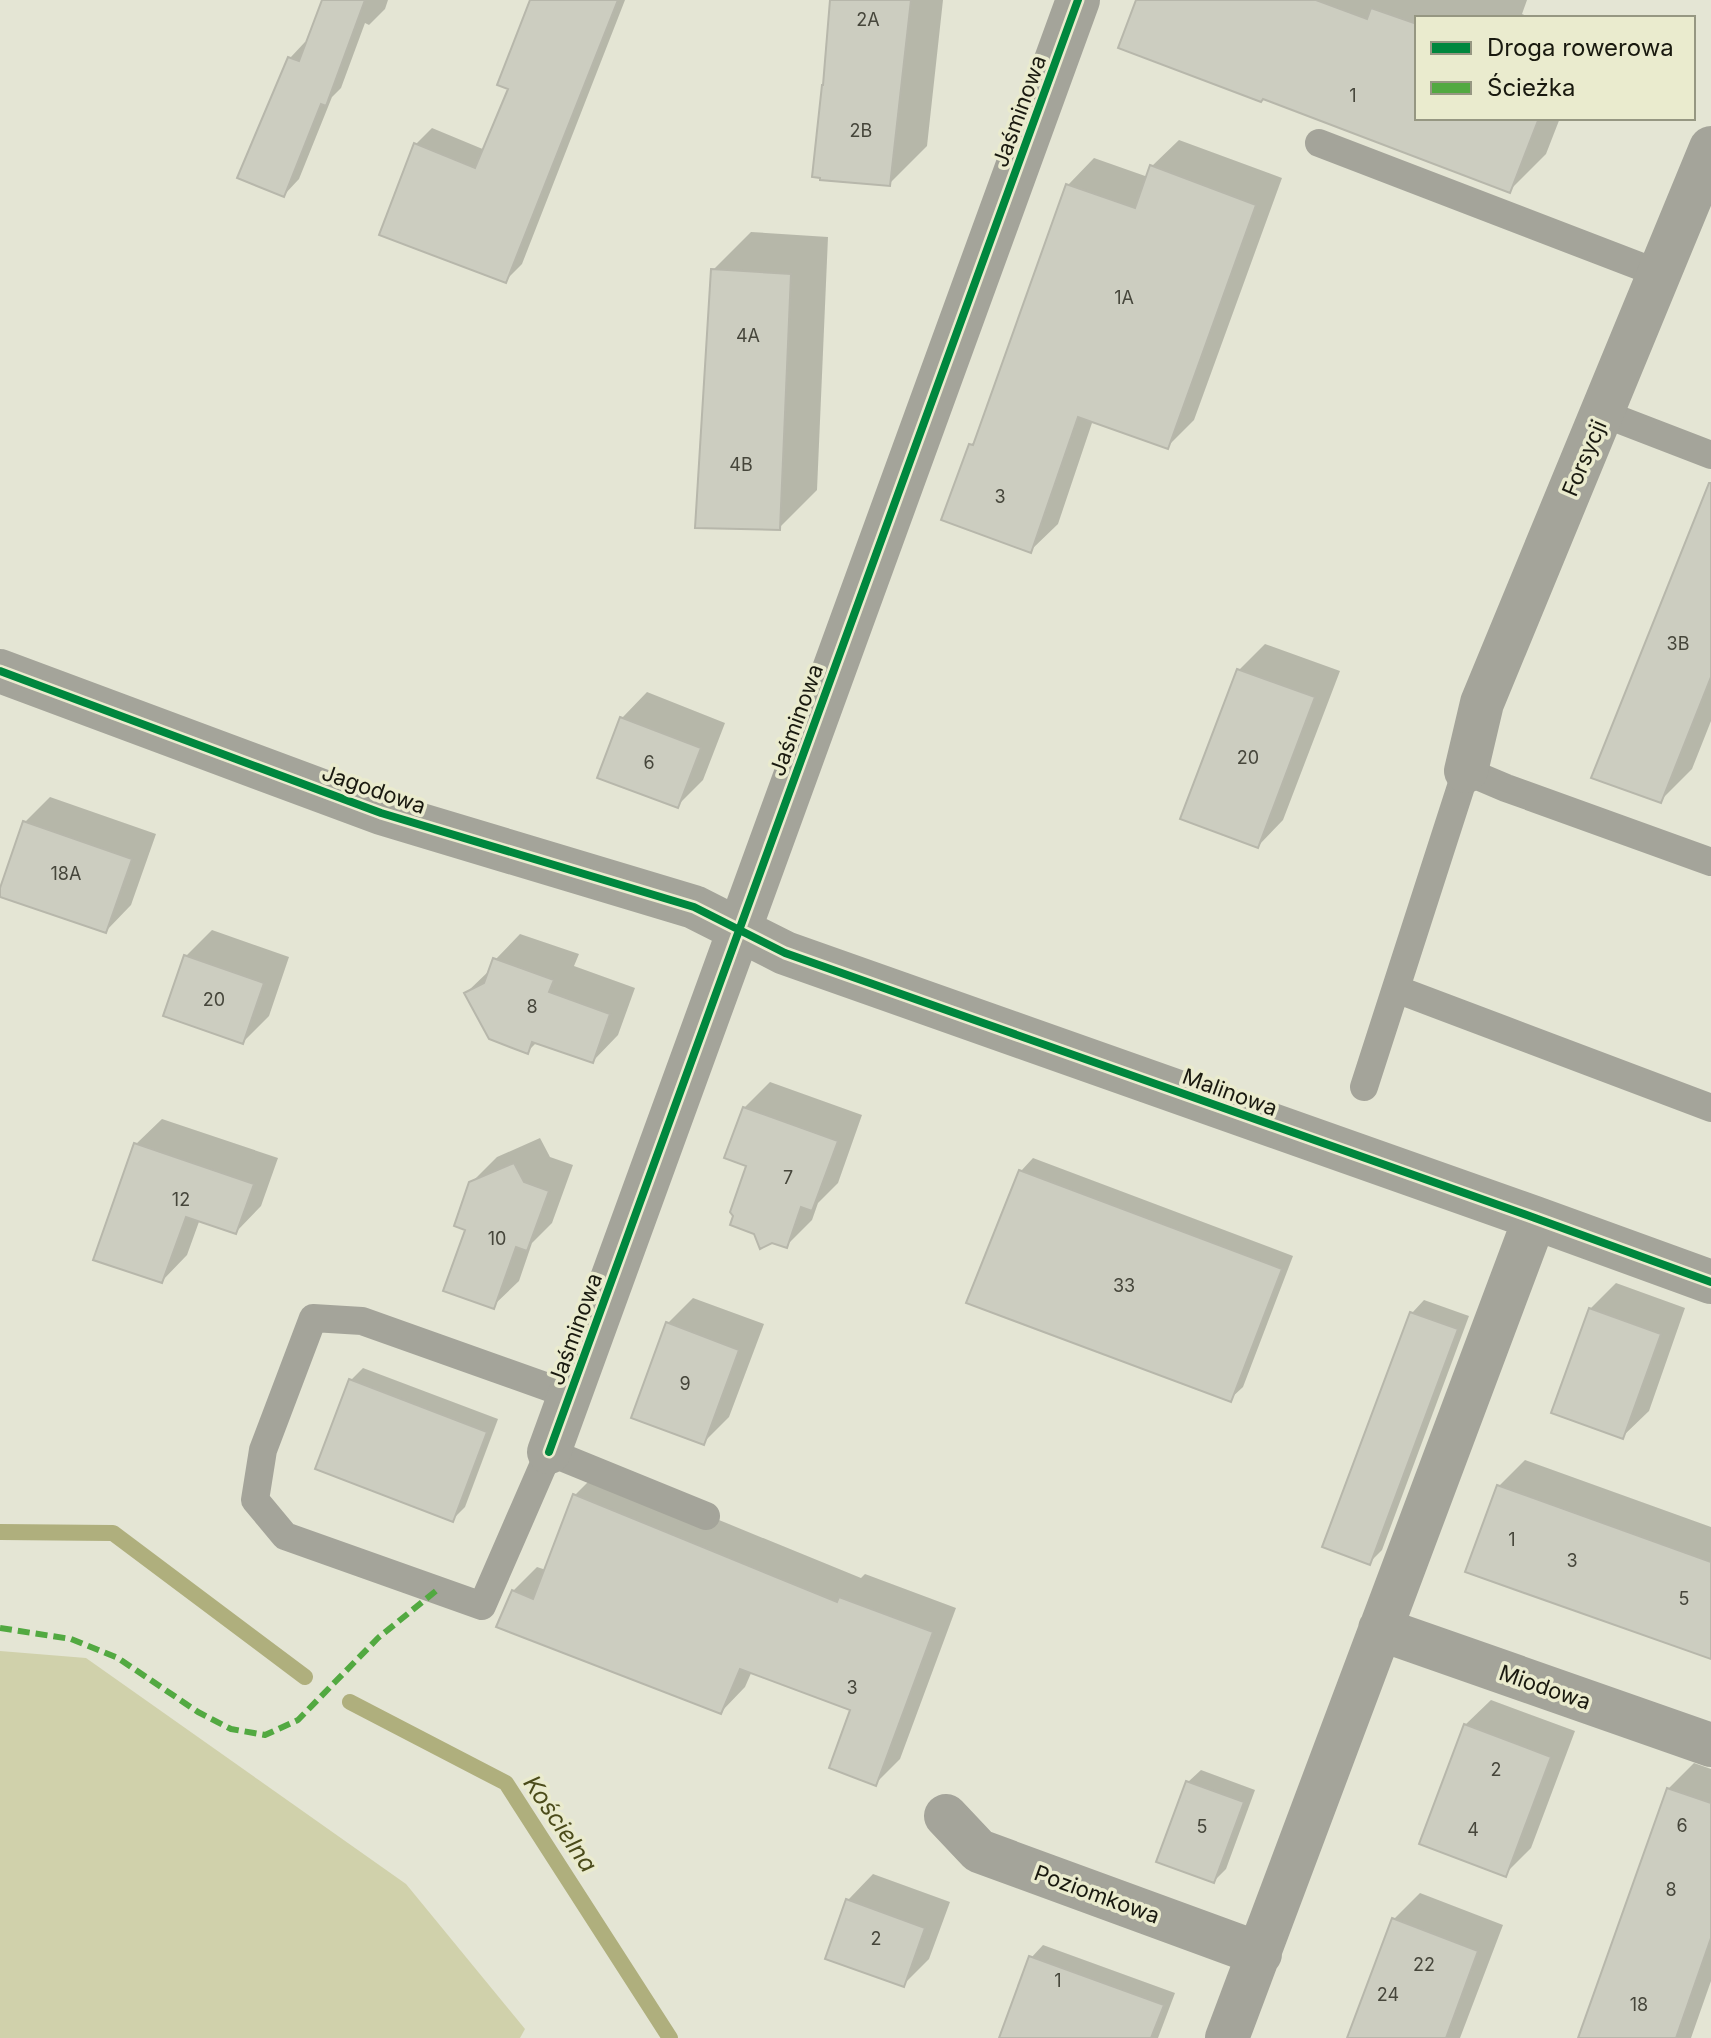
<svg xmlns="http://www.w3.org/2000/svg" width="1711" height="2038" font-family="Inter,sans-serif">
<rect width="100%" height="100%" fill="#e4e5d4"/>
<!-- green -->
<path fill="#d0d1ab" d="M 0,1651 L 86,1658 L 406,1884 L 525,2029 L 520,2038 L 0,2038 Z"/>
<!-- shadow -->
<path fill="#0003" d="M 325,0 L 388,0 L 385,9 L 369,25 L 365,23 L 341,88 L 332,97 L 299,179 L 284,195 L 290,58 L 305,42 L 308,43 Z
M 532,0 L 625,0 L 522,264 L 506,280 L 416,144 L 432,128 L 485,150 L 510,87 Z
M 832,0 L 943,0 L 927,146 L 889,184 Z
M 1138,0 L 1527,0 L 1522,14 L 1531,18 L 1417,18 L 1417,118 L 1560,118 L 1546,154 L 1509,191 Z
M 1179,140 L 1282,178 L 1194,420 L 1167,447 L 1093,420 L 1058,524 L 1031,550 L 971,445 L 978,438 L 1068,185 L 1094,158 L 1148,177 L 1152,166 Z
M 751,232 L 828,237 L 817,490 L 779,528 L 713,270 Z
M 1711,484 L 1711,721 L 1692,769 L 1660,801 Z
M 1265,644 L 1340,671 L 1283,820 L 1258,846 L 1239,670 Z
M 647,692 L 725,723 L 703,780 L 677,806 L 622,718 Z
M 50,797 L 156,834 L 131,905 L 106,931 L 0,894 L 24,823 Z
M 212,930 L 289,957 L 269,1016 L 243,1042 L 186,956 Z
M 520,934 L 579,954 L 574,966 L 635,988 L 618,1035 L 593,1061 L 538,1041 L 528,1051 L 466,993 L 492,968 L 495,960 Z
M 770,1082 L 862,1115 L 838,1183 L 818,1203 L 812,1220 L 786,1246 L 744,1108 Z
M 162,1119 L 278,1158 L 261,1206 L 236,1232 L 200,1219 L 187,1255 L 162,1281 L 136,1144 Z
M 540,1138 L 550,1157 L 573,1165 L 552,1223 L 532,1243 L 519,1281 L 493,1306 L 468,1229 L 471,1183 L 497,1157 Z
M 1033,1158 L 1293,1256 L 1243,1387 L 1230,1399 L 1021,1171 Z
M 1616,1283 L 1685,1308 L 1649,1411 L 1623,1436 L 1590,1309 Z
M 693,1298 L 764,1324 L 729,1417 L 703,1443 L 668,1323 Z
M 1424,1300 L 1469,1316 L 1382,1550 L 1369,1563 L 1412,1313 Z
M 363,1368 L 498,1419 L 465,1507 L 453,1519 L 351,1380 Z
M 1525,1460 L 1711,1527 L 1711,1658 L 1499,1486 Z
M 599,1471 L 861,1578 L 865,1574 L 956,1608 L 900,1759 L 876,1783 L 853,1709 L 752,1671 L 745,1687 L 721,1712 L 513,1591 L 537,1567 L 546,1570 L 575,1495 Z
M 1491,1700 L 1575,1731 L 1531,1848 L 1505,1874 L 1465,1725 Z
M 1694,1763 L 1711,1769 L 1711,1981 L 1691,2038 L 1580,2038 L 1668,1789 Z
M 1201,1770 L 1255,1790 L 1226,1869 L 1214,1881 L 1188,1782 Z
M 873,1874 L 950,1902 L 929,1959 L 903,1985 L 848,1900 Z
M 1420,1893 L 1503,1925 L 1460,2038 L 1351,2038 L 1394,1919 Z
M 1043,1945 L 1175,1993 L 1158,2038 L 1001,2038 L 1031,1958 Z"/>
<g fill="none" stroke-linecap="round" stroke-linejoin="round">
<!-- stream -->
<path stroke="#afaf7d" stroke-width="16" d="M 0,1532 L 113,1533 L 305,1677
M 350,1702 L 506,1783 L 670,2038"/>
</g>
<!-- building -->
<path fill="#cccdc0" stroke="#b7b7ab" stroke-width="2" d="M 322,0 L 365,0 L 326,106 L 321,104 L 284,197 L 237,178 L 288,57 L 299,61 Z
M 530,0 L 618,0 L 506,283 L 379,235 L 414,143 L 475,168 L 508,89 L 497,85 Z
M 830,0 L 911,0 L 890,186 L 820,180 L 820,178 L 812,177 L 822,85 L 823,85 Z
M 1136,0 L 1316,0 L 1367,19 L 1371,8 L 1417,24 L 1417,118 L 1539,118 L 1510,193 L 1263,99 L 1261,102 L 1118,48 Z
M 1150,165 L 1256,205 L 1168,449 L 1078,417 L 1031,553 L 941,520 L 969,444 L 973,445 L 1066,184 L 1135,208 Z
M 711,269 L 791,274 L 780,530 L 695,528 Z
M 1709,483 L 1711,483 L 1711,677 L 1661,803 L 1591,778 Z
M 1237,669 L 1315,697 L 1258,848 L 1180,819 Z
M 620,717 L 701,748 L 678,808 L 597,778 Z
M 23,821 L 132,859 L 106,933 L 0,897 L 0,888 Z
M 184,955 L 264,983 L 243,1044 L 163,1016 Z
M 493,958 L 554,980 L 549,992 L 610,1014 L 593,1063 L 532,1042 L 528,1054 L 489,1039 L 464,993 L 484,983 Z
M 743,1107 L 838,1141 L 812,1211 L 801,1207 L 787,1248 L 772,1243 L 760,1249 L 754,1234 L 730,1225 L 733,1216 L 730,1212 L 746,1166 L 724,1158 Z
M 134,1143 L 254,1184 L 236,1234 L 186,1217 L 162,1283 L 93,1260 Z
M 514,1163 L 524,1182 L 549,1191 L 527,1251 L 516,1247 L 494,1309 L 443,1291 L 465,1230 L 454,1226 L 469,1182 Z
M 1019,1170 L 1282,1269 L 1231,1402 L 966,1303 Z
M 1589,1308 L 1661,1334 L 1623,1439 L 1551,1413 Z
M 1410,1312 L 1458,1329 L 1370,1565 L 1322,1547 Z
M 666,1322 L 739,1350 L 704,1445 L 631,1418 Z
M 349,1379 L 487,1432 L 453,1522 L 315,1469 Z
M 1497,1485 L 1711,1562 L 1711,1659 L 1465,1572 Z
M 573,1494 L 837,1602 L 839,1597 L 933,1632 L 876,1786 L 829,1768 L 850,1710 L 740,1669 L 721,1714 L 496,1627 L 512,1590 L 533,1599 Z
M 1464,1724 L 1551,1757 L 1506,1877 L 1419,1844 Z
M 1186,1781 L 1244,1802 L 1214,1883 L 1156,1862 Z
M 1667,1788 L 1711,1803 L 1711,1938 L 1676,2038 L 1578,2038 Z
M 846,1899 L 925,1928 L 904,1987 L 825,1959 Z
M 1392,1918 L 1478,1951 L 1446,2038 L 1347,2038 Z
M 1029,1956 L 1164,2005 L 1151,2038 L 999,2038 Z"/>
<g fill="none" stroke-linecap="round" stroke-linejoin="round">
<!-- service -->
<path stroke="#a4a49a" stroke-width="28" d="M 1319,143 L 1660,274
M 1602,413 L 1711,455
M 1396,989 L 1711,1108
M 1364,1087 L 1466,771 L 1506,788 L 1711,862
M 570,1395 L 362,1321 L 313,1318 L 263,1450 L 255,1500 L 285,1536 L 482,1606 L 549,1452 L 706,1516"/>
<!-- minor -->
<path stroke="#a4a49a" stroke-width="44" d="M 0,671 L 381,813 L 694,907 L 785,953 L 1535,1218 L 1711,1282
M 1466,771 L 1482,703 L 1711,148
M 549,1452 L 1078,0
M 1380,1629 L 1711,1745
M 946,1816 L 979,1851 L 1260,1954
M 1227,2038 L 1535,1218"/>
<!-- quiet -->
<path stroke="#52a941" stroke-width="6" stroke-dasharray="12 6" stroke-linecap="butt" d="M 0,1628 L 71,1639 L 118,1658 L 198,1712 L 231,1729 L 265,1735 L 298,1720 L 378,1638 L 437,1590"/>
<!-- cycleway casing -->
<g stroke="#eaebce" stroke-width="13">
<path id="cycleway" d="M 0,671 L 381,813 L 694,907 L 785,953 L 1535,1218 L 1711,1282
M 549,1452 L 1078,0"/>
</g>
<!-- cycleway -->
<use href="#cycleway" stroke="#00873e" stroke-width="8"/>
</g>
<g text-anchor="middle" stroke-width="7" stroke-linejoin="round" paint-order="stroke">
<!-- number labels -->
<g font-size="18" fill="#46463b">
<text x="868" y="26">2A</text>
<text x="1353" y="102">1</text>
<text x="861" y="137">2B</text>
<text x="1124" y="304">1A</text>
<text x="748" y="342">4A</text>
<text x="741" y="471">4B</text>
<text x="1000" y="503">3</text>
<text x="1678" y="650">3B</text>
<text x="1248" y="764">20</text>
<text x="649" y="769">6</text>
<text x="66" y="880">18A</text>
<text x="214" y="1006">20</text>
<text x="532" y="1013">8</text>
<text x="788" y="1184">7</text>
<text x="181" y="1206">12</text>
<text x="497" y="1245">10</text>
<text x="1124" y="1292">33</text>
<text x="685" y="1390">9</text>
<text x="1512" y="1546">1</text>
<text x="1572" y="1567">3</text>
<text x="1684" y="1605">5</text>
<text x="852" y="1694">3</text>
<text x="1496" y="1776">2</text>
<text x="1682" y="1832">6</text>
<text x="1202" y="1833">5</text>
<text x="1473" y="1836">4</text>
<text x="1671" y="1896">8</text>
<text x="876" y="1945">2</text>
<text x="1424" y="1971">22</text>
<text x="1058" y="1987">1</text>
<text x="1388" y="2001">24</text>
<text x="1639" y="2011">18</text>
</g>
<!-- street labels -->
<g font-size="22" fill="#19190f" stroke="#eaebce">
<text transform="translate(1019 111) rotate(-70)" y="8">Jaśminowa</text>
<text transform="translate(1584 458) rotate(-67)" y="8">Forsycji</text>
<text transform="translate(796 720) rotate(-70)" y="8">Jaśminowa</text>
<text transform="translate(374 789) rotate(19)" y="8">Jagodowa</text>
<text transform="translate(1230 1092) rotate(20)" y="8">Malinowa</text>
<text transform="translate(575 1329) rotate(-70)" y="8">Jaśminowa</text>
<text transform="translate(1545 1687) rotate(19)" y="8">Miodowa</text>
<text transform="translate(1097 1894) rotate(20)" y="8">Poziomkowa</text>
</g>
<!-- water labels -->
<g font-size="24" font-style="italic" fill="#4b4b1a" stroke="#eaebce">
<text transform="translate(560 1824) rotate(56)" y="8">Kościelna</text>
</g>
</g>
<!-- legend -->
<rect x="1415" y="16" width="280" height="104" fill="#eaebce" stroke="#969782" stroke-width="2"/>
<rect x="1431" y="42" width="40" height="12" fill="#00873e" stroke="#969782" stroke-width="2"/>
<text x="1487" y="56" font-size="24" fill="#19190f">Droga rowerowa</text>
<rect x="1431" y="82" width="40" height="12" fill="#52a941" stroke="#969782" stroke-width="2"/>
<text x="1487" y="96" font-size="24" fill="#19190f">Ścieżka</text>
</svg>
